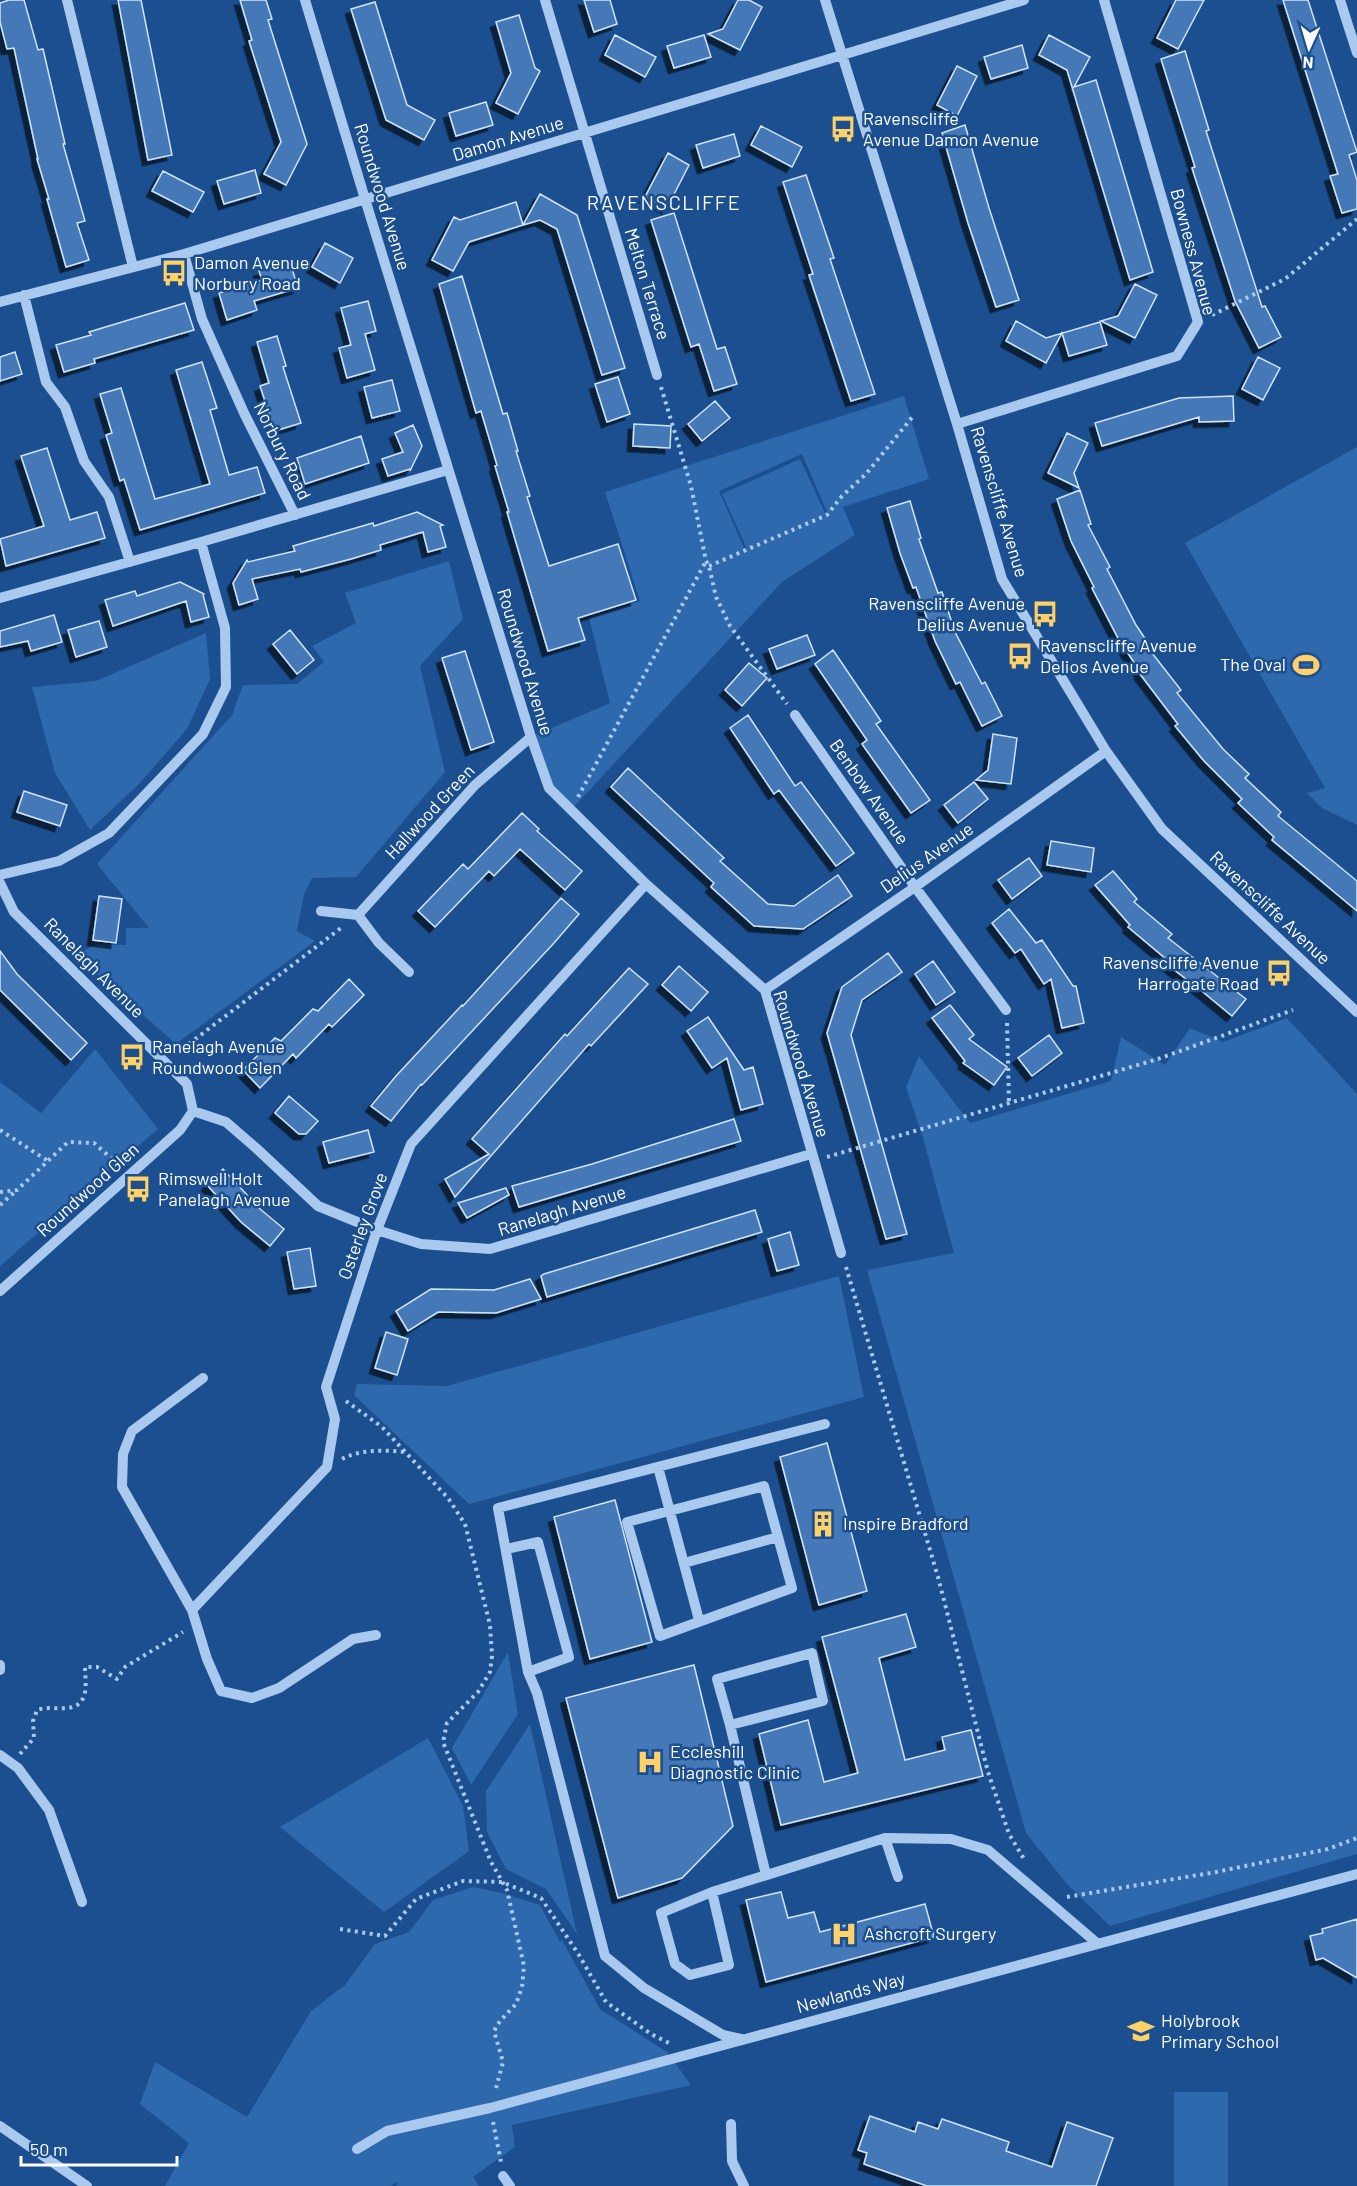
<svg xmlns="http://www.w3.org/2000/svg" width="1357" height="2186" font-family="Barlow,sans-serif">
<defs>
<filter id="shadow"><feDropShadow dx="-5.5" dy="5.5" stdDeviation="0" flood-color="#0009"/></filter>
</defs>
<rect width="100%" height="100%" fill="#1b4f8f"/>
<!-- green -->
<path fill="#2e69ad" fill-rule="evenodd" d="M 904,396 L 929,479 L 843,507 L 855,535 L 783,581 L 571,810 L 549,788 L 531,737 L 610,703 L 589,618 L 640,601 L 605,492 ZM 802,454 L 827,512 L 825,513 L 800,459 L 722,494 L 747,549 L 749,548 L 745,550 L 719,491 Z
M 1357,447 L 1357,825 L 1322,808 L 1307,793 L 1325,788 L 1185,543 Z
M 449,561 L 463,619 L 420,666 L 445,772 L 356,877 L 312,878 L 304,894 L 297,931 L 315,941 L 176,1044 L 75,955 L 97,944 L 126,945 L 126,928 L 149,928 L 97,864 L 232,715 L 243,685 L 297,684 L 324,662 L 312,646 L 356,623 L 345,593 Z
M 206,633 L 210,679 L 187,729 L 138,785 L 90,830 L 55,773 L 32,687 L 96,681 Z
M 1287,1018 L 1357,1094 L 1357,1854 L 1110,1926 L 1067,1884 L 1026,1833 L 867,1270 L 954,1253 L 923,1138 L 906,1087 L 919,1056 L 970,1123 L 1111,1081 L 1121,1037 L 1165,1065 L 1190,1028 L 1223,1042 Z
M 95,1049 L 158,1129 L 0,1266 L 0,1082 L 41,1113 Z
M 839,1276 L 864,1397 L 469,1504 L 354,1395 L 357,1384 L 447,1386 Z
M 508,1652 L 518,1714 L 471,1785 L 452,1748 Z
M 530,1724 L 577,1934 L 546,1889 L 506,1869 L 487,1832 L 486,1791 Z
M 428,1738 L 463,1806 L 469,1851 L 384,1912 L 280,1827 Z
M 473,1887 L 502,1893 L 540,1905 L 560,1942 L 562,1940 L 600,2009 L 667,2052 L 691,2085 L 512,2125 L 515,2147 L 473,2177 L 479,2186 L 395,2186 L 398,2184 L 396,2182 L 391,2186 L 165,2186 L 189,2143 L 140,2104 L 155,2062 L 247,2117 L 311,2011 L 345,1985 L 375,1944 L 409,1932 L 433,1900 Z
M 1174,2092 L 1228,2092 L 1228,2186 L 1174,2186 Z"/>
<!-- building -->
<path fill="#4478b7" stroke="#cfe3fa" stroke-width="1.5" filter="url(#shadow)" d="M 9,0 L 24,0 L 38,50 L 43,49 L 65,144 L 63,144 L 85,221 L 77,223 L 89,260 L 66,267 L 47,199 L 49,199 L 37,159 L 38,159 L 14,48 L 7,49 L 0,22 L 0,3 Z
M 118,0 L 141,0 L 172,155 L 148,160 Z
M 240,0 L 266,0 L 272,19 L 268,20 L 307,144 L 286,185 L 264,174 L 281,142 L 249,41 L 252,40 Z
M 584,0 L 610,0 L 617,24 L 594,32 Z
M 738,0 L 749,0 L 762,7 L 740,50 L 708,34 L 723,29 Z
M 1176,0 L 1204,0 L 1178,49 L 1157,38 Z
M 1283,0 L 1308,0 L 1357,152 L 1349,155 L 1357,180 L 1357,209 L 1342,213 L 1330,176 L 1338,174 Z
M 375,2 L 407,105 L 435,120 L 424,140 L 386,120 L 351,9 Z
M 519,15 L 535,68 L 540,71 L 518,114 L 496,103 L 511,73 L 496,22 Z
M 615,35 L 656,57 L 645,77 L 605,55 Z
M 704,35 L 711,57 L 674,68 L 667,46 Z
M 1049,35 L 1090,57 L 1074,87 L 1096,80 L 1153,272 L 1130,280 L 1067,70 L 1039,55 Z
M 1022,45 L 1028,68 L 991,79 L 984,57 Z
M 1185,51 L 1209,130 L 1206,131 L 1262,307 L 1265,306 L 1281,337 L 1259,348 L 1235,301 L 1192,168 L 1195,167 L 1161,59 Z
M 957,66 L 977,76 L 957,116 L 937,105 Z
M 486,102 L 493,125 L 456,136 L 449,113 Z
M 965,125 L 989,208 L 1019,300 L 996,307 L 968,223 L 942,133 Z
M 761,126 L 802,147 L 792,167 L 751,145 Z
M 734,134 L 740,156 L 703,168 L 696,145 Z
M 668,153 L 689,165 L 667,208 L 645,197 Z
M 255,170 L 261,193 L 224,204 L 217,181 Z
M 163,171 L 204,192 L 193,212 L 152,191 Z
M 806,175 L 834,258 L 830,259 L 875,394 L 851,401 L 809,275 L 813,274 L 783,182 Z
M 540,194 L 577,215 L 625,368 L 602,375 L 557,229 L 540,220 L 523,225 Z
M 516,202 L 523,225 L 469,242 L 453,271 L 432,260 L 454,217 L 460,220 Z
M 674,213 L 717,349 L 725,347 L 737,384 L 714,391 L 699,344 L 691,347 L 651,220 Z
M 325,243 L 353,258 L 340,283 L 312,267 Z
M 290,262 L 298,288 L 254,301 L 257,310 L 227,320 L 219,293 L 262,280 L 259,271 Z
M 462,276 L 503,414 L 507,413 L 518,451 L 516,451 L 530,496 L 527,497 L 549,566 L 618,544 L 636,600 L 578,618 L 585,640 L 548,651 L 507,512 L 509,512 L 495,466 L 497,465 L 481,411 L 476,413 L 439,284 Z
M 1135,284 L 1157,295 L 1135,338 L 1101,321 L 1118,316 Z
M 368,301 L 376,331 L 365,334 L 375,370 L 347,378 L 339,348 L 351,345 L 341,308 Z
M 185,303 L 194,330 L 94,359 L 95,363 L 64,372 L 56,345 L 91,335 L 89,332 Z
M 1016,321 L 1046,338 L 1100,322 L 1107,345 L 1069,356 L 1062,333 L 1046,363 L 1006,341 Z
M 277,336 L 286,366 L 283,367 L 301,423 L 275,431 L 260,386 L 269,383 L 257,342 Z
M 15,352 L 22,374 L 0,381 L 0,357 Z
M 1258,357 L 1280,368 L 1263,400 L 1242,389 Z
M 202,362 L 217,408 L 210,410 L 229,475 L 257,467 L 265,493 L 140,530 L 124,479 L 120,481 L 106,435 L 112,433 L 100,394 L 121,388 L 155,499 L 210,484 L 176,370 Z
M 618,377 L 630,414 L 607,422 L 595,384 Z
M 392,380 L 400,411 L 372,418 L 364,387 Z
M 1233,396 L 1234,421 L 1199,422 L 1199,417 L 1102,446 L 1095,423 L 1179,398 Z
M 715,401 L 730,418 L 702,441 L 688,424 Z
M 634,424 L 671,426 L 670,448 L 633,446 Z
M 413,425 L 422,446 L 410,471 L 410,469 L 388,476 L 382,459 L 403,452 L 395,433 Z
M 1067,433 L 1088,443 L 1074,473 L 1079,488 L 1048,473 Z
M 361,436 L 369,463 L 305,484 L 297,458 Z
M 47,448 L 70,520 L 97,512 L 105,538 L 6,566 L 0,539 L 44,526 L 21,456 Z
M 1080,490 L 1091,524 L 1088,525 L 1110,567 L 1107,569 L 1136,625 L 1154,652 L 1152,653 L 1181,690 L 1177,693 L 1223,749 L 1249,774 L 1245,778 L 1281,812 L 1278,816 L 1357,881 L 1357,911 L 1272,840 L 1274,837 L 1238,803 L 1242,799 L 1204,761 L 1175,726 L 1178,724 L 1140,674 L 1141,673 L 1118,638 L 1092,588 L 1094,587 L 1071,541 L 1057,499 Z
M 910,501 L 921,538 L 919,539 L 938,593 L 942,592 L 955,632 L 982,684 L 985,682 L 1002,716 L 982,726 L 960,682 L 956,684 L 935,641 L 916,587 L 913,588 L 900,553 L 887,508 Z
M 417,512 L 443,525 L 440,526 L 446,547 L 428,552 L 423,532 L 380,545 L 381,550 L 351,559 L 301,572 L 300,569 L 252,579 L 258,599 L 239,605 L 233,583 L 247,560 L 248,562 L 295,551 L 293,546 L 373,523 L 374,526 Z
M 180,582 L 204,594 L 203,595 L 209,617 L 191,622 L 186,601 L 113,626 L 105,600 L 135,591 L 137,596 Z
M 54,615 L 62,642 L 31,651 L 28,641 L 0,647 L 0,631 Z
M 99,621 L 107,647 L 76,657 L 68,630 Z
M 290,630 L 314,660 L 297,674 L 273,644 Z
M 807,635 L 815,655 L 777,669 L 769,649 Z
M 833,650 L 881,721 L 876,724 L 930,800 L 911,813 L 862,744 L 867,740 L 815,664 Z
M 465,651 L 494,742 L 471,750 L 442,658 Z
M 749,663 L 767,678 L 742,706 L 725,690 Z
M 748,715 L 795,786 L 801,782 L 854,853 L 836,866 L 779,790 L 774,794 L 730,728 Z
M 993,734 L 1017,738 L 1011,784 L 976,780 L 988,770 Z
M 628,768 L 724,858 L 720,861 L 768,904 L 794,906 L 838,875 L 852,896 L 803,929 L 754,926 L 711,887 L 714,883 L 611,787 Z
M 974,782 L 988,799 L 958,823 L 944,805 Z
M 24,791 L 67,805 L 60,826 L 17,812 Z
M 522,813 L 539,829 L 537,831 L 582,871 L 565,890 L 520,849 L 494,876 L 489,871 L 435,927 L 418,911 L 463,864 L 468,869 Z
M 1051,841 L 1094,848 L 1091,872 L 1047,865 Z
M 1029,858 L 1042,876 L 1012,899 L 998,880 Z
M 1113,871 L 1137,899 L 1134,902 L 1172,934 L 1168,938 L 1246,999 L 1232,1016 L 1203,992 L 1164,962 L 1166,959 L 1128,927 L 1130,925 L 1095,885 Z
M 99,896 L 122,899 L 116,943 L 93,940 Z
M 561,898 L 579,914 L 554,943 L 422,1085 L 421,1084 L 391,1121 L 371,1106 L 396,1076 L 462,1005 L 463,1006 Z
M 1009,909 L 1036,943 L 1042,940 L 1073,986 L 1076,986 L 1084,1023 L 1062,1028 L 1051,979 L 1044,984 L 1021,949 L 1015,953 L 992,923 Z
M 0,951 L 17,974 L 87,1043 L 71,1060 L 0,990 Z
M 888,953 L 902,972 L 862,1000 L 851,1035 L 907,1234 L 886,1239 L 827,1033 L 842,987 Z
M 933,961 L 955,992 L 936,1005 L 915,974 Z
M 679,966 L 708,992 L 691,1011 L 662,985 Z
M 629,968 L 648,984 L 591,1046 L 589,1044 L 455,1197 L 445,1179 L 489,1154 L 472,1139 L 565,1034 L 567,1036 Z
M 349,979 L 364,995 L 332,1027 L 329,1024 L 296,1058 L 293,1054 L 260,1088 L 243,1070 L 275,1038 L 281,1041 L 313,1009 L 318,1011 Z
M 950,1005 L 974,1035 L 969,1039 L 1007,1067 L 994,1085 L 963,1063 L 965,1061 L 932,1018 Z
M 708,1017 L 744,1070 L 753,1067 L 763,1104 L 741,1110 L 727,1058 L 712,1068 L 687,1031 Z
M 1049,1035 L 1062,1053 L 1032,1076 L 1018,1058 Z
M 289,1096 L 318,1121 L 306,1134 L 299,1134 L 275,1113 Z
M 734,1119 L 741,1141 L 519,1207 L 512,1186 L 592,1164 Z
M 368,1130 L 374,1152 L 329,1163 L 323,1142 Z
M 223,1169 L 249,1197 L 247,1198 L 284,1229 L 270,1246 L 241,1222 L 207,1185 Z
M 506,1188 L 509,1195 L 467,1218 L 458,1203 Z
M 755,1210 L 762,1232 L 547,1297 L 541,1276 L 544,1274 Z
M 790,1232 L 799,1265 L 777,1271 L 768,1239 Z
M 310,1248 L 316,1286 L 294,1289 L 287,1252 Z
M 530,1279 L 541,1299 L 496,1313 L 438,1312 L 408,1331 L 396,1311 L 431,1289 L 494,1290 Z
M 386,1332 L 408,1339 L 397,1375 L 375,1368 Z
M 827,1443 L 867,1591 L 819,1605 L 780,1457 Z
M 615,1500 L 652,1642 L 590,1659 L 554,1517 Z
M 906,1614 L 916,1647 L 879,1658 L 905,1760 L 945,1750 L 942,1737 L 971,1730 L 983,1776 L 781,1825 L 759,1734 L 808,1720 L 824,1782 L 858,1773 L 822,1637 Z
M 694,1665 L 733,1826 L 682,1878 L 618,1898 L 566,1698 Z
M 781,1892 L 788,1918 L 814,1912 L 820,1932 L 925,1904 L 934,1937 L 766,1982 L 746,1900 Z
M 1357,1919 L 1357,1978 L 1323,1958 L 1316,1960 L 1310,1936 L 1323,1933 L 1322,1929 Z
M 870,2116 L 915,2132 L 918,2122 L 938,2129 L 942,2119 L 1009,2142 L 1006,2151 L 1052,2167 L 1067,2122 L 1113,2138 L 1096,2186 L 927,2186 L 864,2164 L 867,2153 L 858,2150 Z"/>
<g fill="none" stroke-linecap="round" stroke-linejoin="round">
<!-- path -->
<path stroke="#a9c9ee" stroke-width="4" stroke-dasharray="3 4.5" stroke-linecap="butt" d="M 1212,315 L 1285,279 L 1357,219
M 661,387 L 691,486 L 706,561 L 709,566 L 716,597 L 730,626 L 787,704
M 709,566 L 827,515 L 842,496 L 866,474 L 914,415
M 578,797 L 706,561
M 1007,1023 L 1009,1103
M 177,1053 L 341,928
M 0,1130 L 48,1161
M 827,1157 L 1158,1059 L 1293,1010
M 0,1192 L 17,1190 L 68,1142 L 94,1143 L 119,1165
M 0,1205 L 17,1190
M 846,1267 L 938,1577 L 988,1772 L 1009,1834 L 1024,1859
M 346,1401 L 382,1427 L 448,1498 L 465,1524 L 490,1625 L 492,1656 L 490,1672 L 478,1692 L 447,1723 L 443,1742 L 491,1862 L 507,1890 L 524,1966 L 522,1987 L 516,2004 L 500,2021 L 494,2031 L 503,2062 L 495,2092
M 342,1459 C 361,1449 384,1450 405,1452
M 20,1754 L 34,1738 L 33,1721 L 37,1710 C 52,1704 77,1716 84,1696 C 87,1688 85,1675 85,1667 L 97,1667 L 117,1679 L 125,1667 L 183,1632
M 1067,1897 L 1216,1872 L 1328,1849 L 1357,1838
M 340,1929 L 385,1936 L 416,1899 L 463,1881 L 502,1882 L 541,1898 L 579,1955 L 606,2002 L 651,2034 L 671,2044
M 493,2122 L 501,2162"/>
<!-- minor -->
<path stroke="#a9c9ee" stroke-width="10" d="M 67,0 L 133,267
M 305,0 L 365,199 L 531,737 L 549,788 L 646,884 L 765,990 L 841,1253
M 545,0 L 657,375
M 825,0 L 957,424 L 1002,579 L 1106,751 L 1162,829 L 1357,1012
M 1340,0 L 1357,53
M 184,254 L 202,319 L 244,413 L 295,515
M 24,295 L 46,382 L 65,407 L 84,461 L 109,497 L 130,562
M 0,302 L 184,254 L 1024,0
M 957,424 L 1177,356 L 1198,322 L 1104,0
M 0,598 L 201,542
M 795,715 L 915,887 L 1006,1010
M 0,875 L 59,861 L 109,833 L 203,734 L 226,687 L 225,628 L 201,542 L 448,470
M 0,883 L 14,912 L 187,1084 L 193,1111 L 226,1122 L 256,1148 L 318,1206 L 377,1230 L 421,1244 L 490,1249 L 811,1154
M 321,911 L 358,915 L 475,785 L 531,737
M 358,915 L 379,943 L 409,972
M 765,990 L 915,887 L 1106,751
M 0,1291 L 180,1130 L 193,1111
M 203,1378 L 132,1431 L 123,1454 L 122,1487 L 192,1610 L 207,1659 L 221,1691 L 252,1698 L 279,1688 L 353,1639 L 376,1635
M 658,1467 L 699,1620
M 764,1486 L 792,1588 L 660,1636 L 627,1522 Z
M 506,1549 L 538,1542 L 569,1657 L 528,1672
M 684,1563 L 778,1537
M 192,1610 L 327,1467 L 335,1419 L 326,1387 L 377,1230 L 411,1144 L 646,884
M 0,1665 L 0,1670
M 730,1725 L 717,1679 L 812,1653 L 823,1701 L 730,1725 L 766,1875
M 0,1755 L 18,1768 L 49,1810 L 82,1902
M 885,1838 L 898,1877
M 712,1892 L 729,1965 L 690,1975 L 675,1964 L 661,1913 L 712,1892 L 885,1838 L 951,1839 L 988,1850 L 1098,1944
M 741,2039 L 723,2035 L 644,1988 L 605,1956 L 537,1693 L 528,1672 L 498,1508 L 825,1424
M 731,2124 L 732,2161 L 744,2186
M 0,2126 L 87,2186
M 357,2149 L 387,2131 L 490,2108 L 1357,1874
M 503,2176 L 510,2186"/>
</g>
<!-- icons -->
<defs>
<g id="bus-bare" transform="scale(2.07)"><path d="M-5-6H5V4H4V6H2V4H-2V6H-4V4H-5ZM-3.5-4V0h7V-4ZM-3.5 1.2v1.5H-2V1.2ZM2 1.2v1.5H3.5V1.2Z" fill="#ffd166" stroke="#1b4f8f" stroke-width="2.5" paint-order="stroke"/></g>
<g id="stadium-bare" transform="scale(2.07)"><path d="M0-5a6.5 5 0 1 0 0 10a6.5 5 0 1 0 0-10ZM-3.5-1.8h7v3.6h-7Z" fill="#ffd166" stroke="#1b4f8f" stroke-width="2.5" paint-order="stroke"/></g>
<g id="building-bare" transform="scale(2.07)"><path d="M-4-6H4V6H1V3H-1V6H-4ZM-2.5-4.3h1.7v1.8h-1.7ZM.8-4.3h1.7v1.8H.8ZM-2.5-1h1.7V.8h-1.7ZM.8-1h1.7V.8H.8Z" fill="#ffd166" stroke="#1b4f8f" stroke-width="2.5" paint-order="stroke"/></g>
<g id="hospital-bare" transform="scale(2.07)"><path d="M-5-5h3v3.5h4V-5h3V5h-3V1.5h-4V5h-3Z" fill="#ffd166" stroke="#1b4f8f" stroke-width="2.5" paint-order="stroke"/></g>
<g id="school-bare" transform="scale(2.07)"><path d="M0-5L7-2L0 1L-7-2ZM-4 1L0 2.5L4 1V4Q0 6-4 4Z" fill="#ffd166" stroke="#1b4f8f" stroke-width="2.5" paint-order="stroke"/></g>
</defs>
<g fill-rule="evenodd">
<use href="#bus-bare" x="843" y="129"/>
<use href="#bus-bare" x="174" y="273"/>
<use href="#bus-bare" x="1045" y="614"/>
<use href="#bus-bare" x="1020" y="656"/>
<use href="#stadium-bare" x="1306" y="665"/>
<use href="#bus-bare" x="1279" y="973"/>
<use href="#bus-bare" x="132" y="1057"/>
<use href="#bus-bare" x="138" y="1189"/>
<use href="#building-bare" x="823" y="1524"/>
<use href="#hospital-bare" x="650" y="1762"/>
<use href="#hospital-bare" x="844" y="1934"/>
<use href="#school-bare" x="1141" y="2031"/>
</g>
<g text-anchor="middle" stroke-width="5" stroke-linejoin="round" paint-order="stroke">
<!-- poi labels -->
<g font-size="18" fill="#fff" stroke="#1b4f8f" text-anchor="start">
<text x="863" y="125">Ravenscliffe<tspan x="863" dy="21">Avenue Damon Avenue</tspan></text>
<text x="194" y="269">Damon Avenue<tspan x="194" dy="21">Norbury Road</tspan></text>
<text x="1025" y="610" text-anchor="end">Ravenscliffe Avenue<tspan x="1025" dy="21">Delius Avenue</tspan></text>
<text x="1040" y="652">Ravenscliffe Avenue<tspan x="1040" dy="21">Delios Avenue</tspan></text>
<text x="1286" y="671" text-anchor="end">The Oval</text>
<text x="1259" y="969" text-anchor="end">Ravenscliffe Avenue<tspan x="1259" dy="21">Harrogate Road</tspan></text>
<text x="152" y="1053">Ranelagh Avenue<tspan x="152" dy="21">Roundwood Glen</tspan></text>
<text x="158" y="1185">Rimswell Holt<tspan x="158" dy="21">Panelagh Avenue</tspan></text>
<text x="843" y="1530">Inspire Bradford</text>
<text x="670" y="1758">Eccleshill<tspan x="670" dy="21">Diagnostic Clinic</tspan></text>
<text x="864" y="1940">Ashcroft Surgery</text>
<text x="1161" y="2027">Holybrook<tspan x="1161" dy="21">Primary School</tspan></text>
</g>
<!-- street labels -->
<g font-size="18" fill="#fff" stroke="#1b4f8f">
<text transform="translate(508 139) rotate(-17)" y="6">Damon Avenue</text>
<text transform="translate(382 197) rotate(73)" y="6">Roundwood Avenue</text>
<text transform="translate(1193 252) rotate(75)" y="6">Bowness Avenue</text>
<text transform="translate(647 284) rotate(73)" y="6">Melton Terrace</text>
<text transform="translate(282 451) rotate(64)" y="6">Norbury Road</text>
<text transform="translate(999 502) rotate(73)" y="6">Ravenscliffe Avenue</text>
<text transform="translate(525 662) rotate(73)" y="6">Roundwood Avenue</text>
<text transform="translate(869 792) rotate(55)" y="6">Benbow Avenue</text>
<text transform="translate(430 812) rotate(-47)" y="6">Hallwood Green</text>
<text transform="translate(927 858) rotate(-35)" y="6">Delius Avenue</text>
<text transform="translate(1270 908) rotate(43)" y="6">Ravenscliffe Avenue</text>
<text transform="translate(94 968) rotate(45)" y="6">Ranelagh Avenue</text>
<text transform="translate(801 1064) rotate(73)" y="6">Roundwood Avenue</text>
<text transform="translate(88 1190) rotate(-42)" y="6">Roundwood Glen</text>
<text transform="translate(562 1211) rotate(-17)" y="6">Ranelagh Avenue</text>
<text transform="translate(363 1226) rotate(-70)" y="6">Osterley Grove</text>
<text transform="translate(851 1993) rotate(-15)" y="6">Newlands Way</text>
</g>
<!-- neighbourhood labels -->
<g font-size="20" letter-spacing="1.5" fill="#fff" stroke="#1b4f8f">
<text x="664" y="210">RAVENSCLIFFE</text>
</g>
</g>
<!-- north arrow -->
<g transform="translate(1309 48) rotate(184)" stroke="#1b4f8f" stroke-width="4.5" paint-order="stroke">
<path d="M0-4.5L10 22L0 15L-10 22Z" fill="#ffffff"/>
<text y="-9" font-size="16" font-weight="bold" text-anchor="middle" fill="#ffffff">N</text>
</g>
<!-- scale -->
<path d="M21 2156v9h156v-9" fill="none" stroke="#ffffff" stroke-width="3"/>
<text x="30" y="2156" font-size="18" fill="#ffffff" stroke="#1b4f8f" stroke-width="4.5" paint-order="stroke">50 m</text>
</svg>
